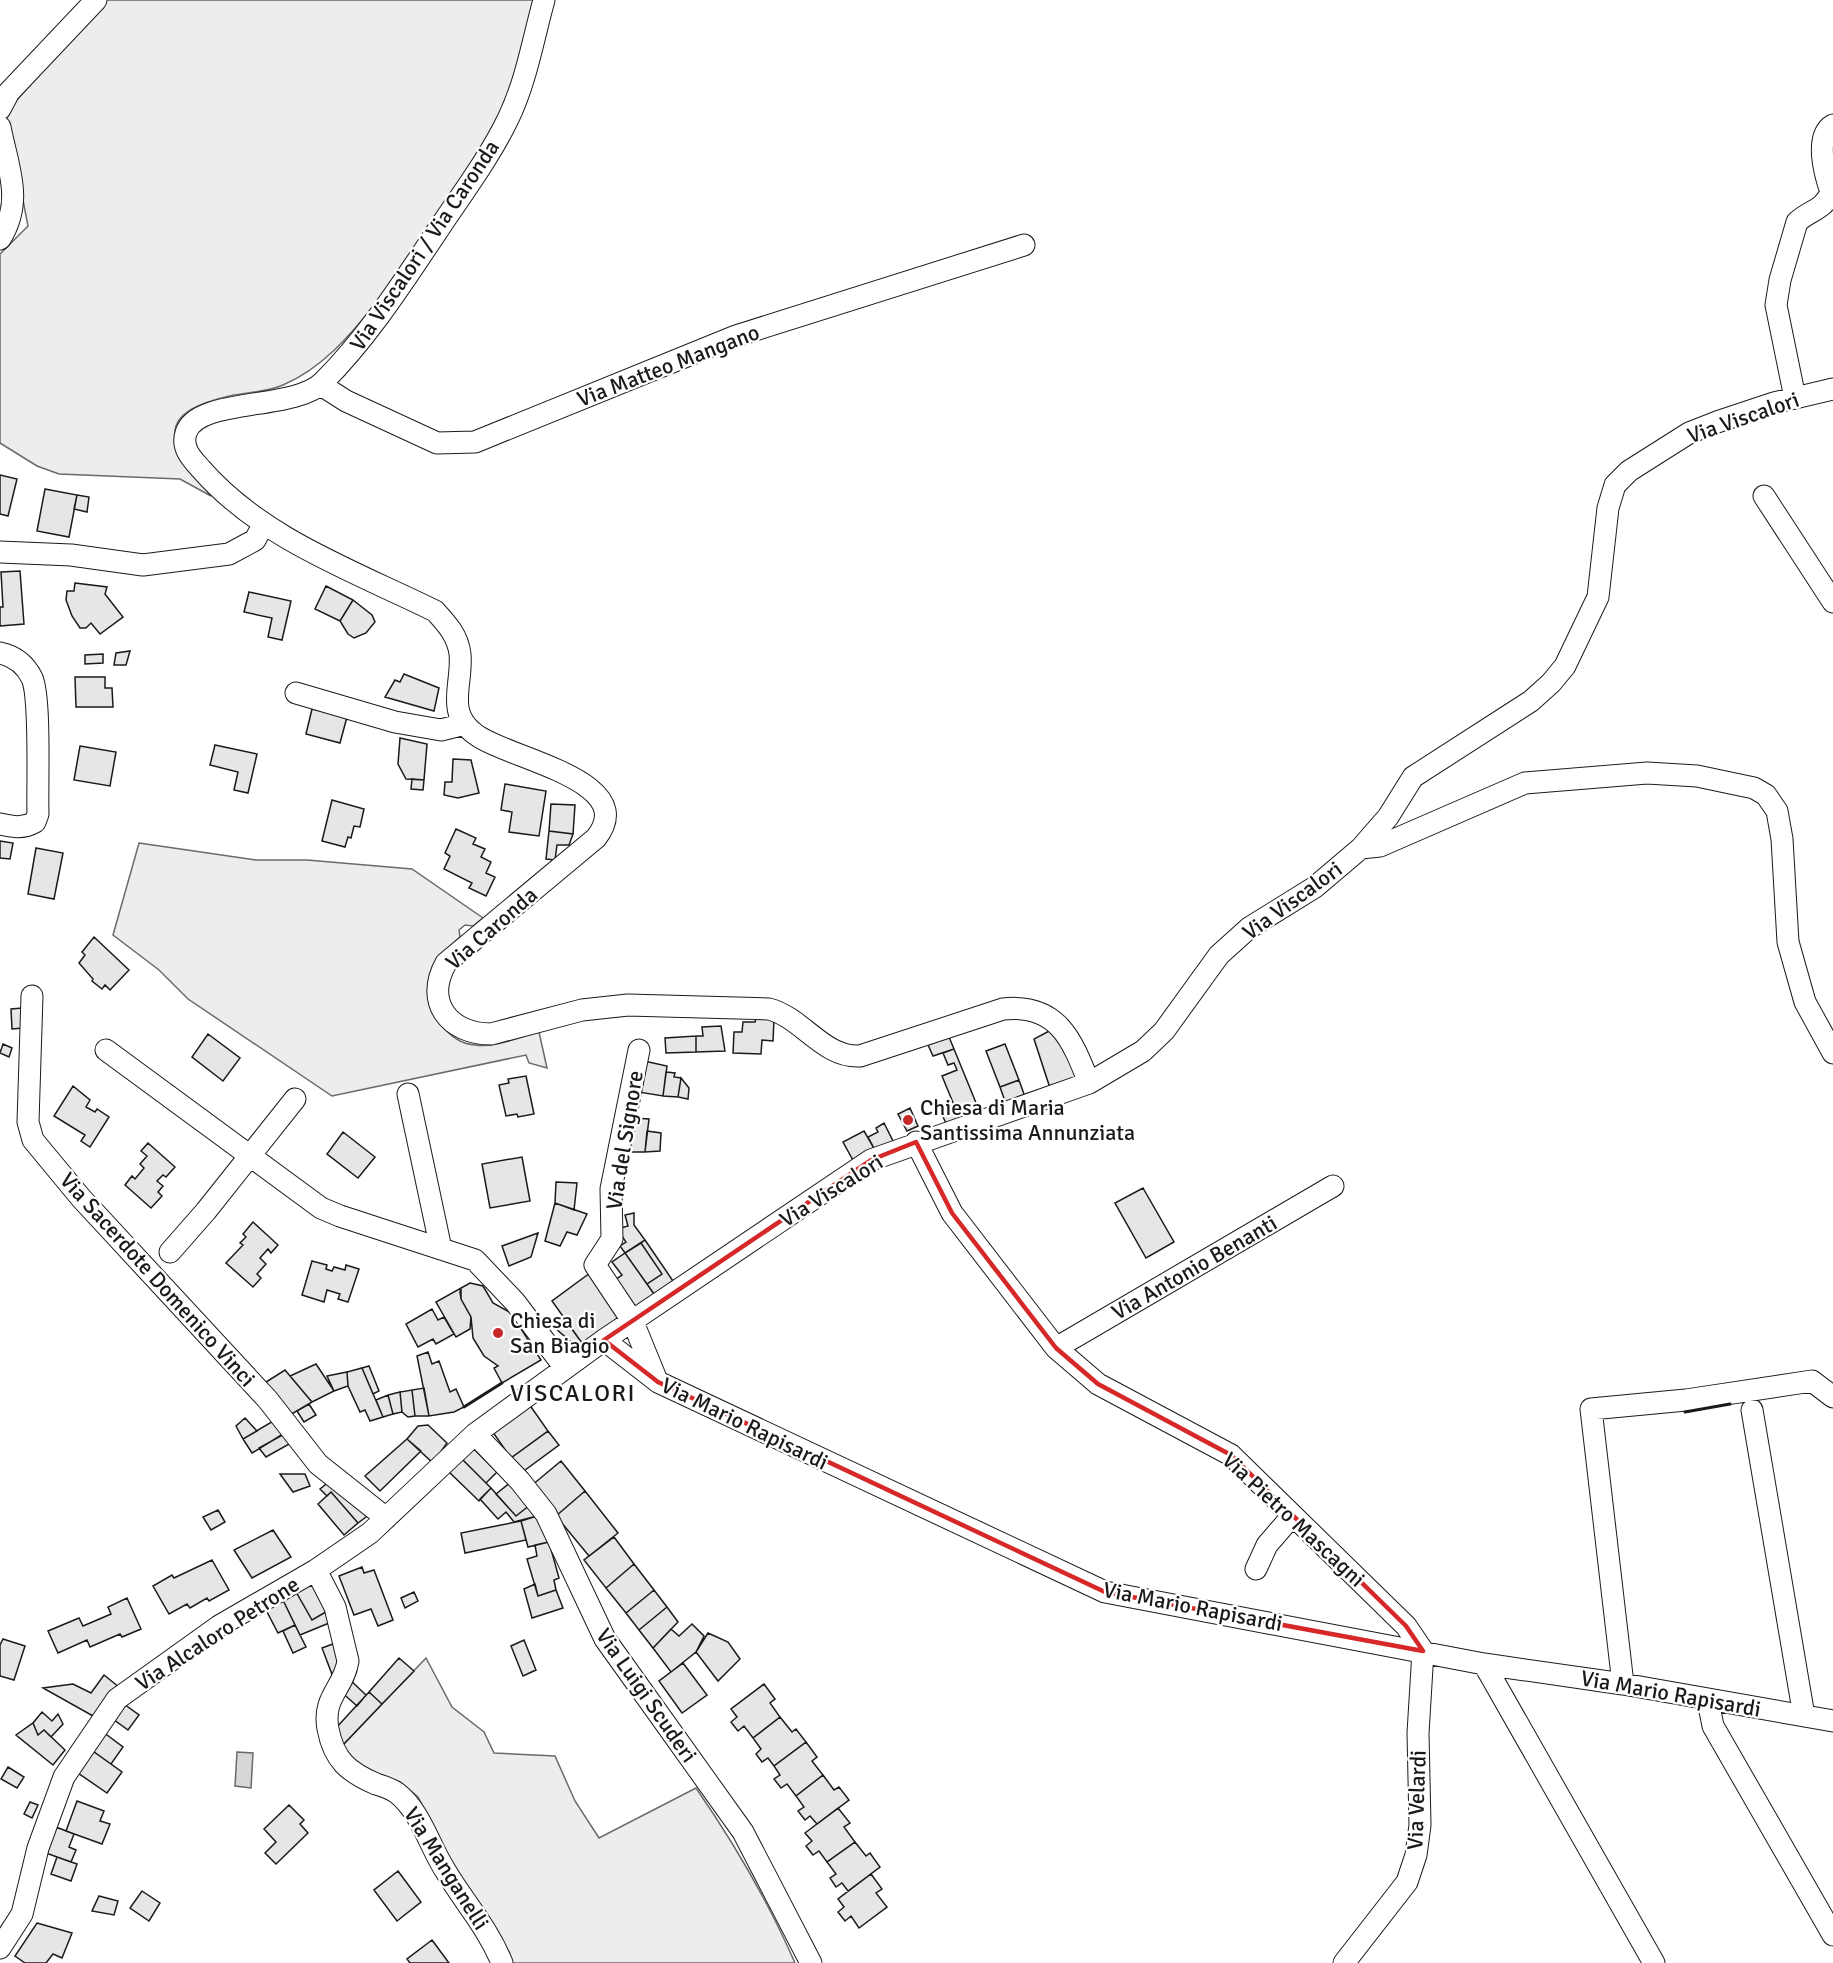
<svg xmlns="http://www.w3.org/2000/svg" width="1833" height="1963" font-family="Signika,sans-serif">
<rect width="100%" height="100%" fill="#fff"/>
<!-- green -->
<path fill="#ededed" stroke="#6a6a6a" stroke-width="1.5" d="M 107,0 L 535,0 L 506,106 L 480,151 L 380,307 L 375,304 C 350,336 321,369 283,385 C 267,392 251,392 234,395 C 148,414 170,442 211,496 L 180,479 L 59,474 L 37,466 L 0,443 L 0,254 L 28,226 L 6,112 Z
M 139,843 L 256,860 L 307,860 L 412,869 L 483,918 L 473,926 L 465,925 L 459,930 L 460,937 C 432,961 415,992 441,1024 C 449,1035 461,1044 475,1045 C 495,1048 519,1037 539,1032 L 547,1068 L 529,1063 L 526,1055 L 332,1096 L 188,999 L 159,970 L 113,935 Z
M 426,1658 L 452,1707 L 484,1732 L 494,1753 L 555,1756 L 575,1801 L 599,1838 L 696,1788 C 734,1843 768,1901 795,1963 L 510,1963 L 456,1871 L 418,1797 L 400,1782 L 351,1763 L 341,1747 Z"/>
<!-- water -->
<path fill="#d7d7d7" stroke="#6a6a6a" stroke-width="1.5" d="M 237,1752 L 253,1753 L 251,1788 L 235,1786 Z"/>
<!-- building -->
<path fill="#e6e6e6" stroke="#1a1a1a" stroke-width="1.5" d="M 0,475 L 17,479 L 8,516 L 0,514 Z
M 45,489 L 77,495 L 69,537 L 37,531 Z
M 77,495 L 89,497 L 87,512 L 74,509 Z
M 20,571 L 24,624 L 0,626 L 0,607 L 3,607 L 1,572 Z
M 75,583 L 107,587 L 105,594 L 123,617 L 100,634 L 91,623 L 86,628 L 80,628 L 72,616 L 66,600 L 67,591 L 74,591 Z
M 326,586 L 353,600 L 340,621 L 315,609 Z
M 249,592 L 291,601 L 282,640 L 268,637 L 272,618 L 244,612 Z
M 353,600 L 372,615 L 375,622 L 366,633 L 354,638 L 348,634 L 340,621 Z
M 130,651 L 126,665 L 114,665 L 116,653 Z
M 103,654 L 103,663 L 85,664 L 85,655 Z
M 404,674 L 439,688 L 434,711 L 385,697 L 395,680 L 400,682 Z
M 75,677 L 105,677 L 105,688 L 112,688 L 113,707 L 76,707 Z
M 312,709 L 347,717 L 340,743 L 306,734 Z
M 400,738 L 427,744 L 424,780 L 406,779 L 398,764 Z
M 215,745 L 257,754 L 248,793 L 234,790 L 238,772 L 210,765 Z
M 80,746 L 116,752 L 110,786 L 74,780 Z
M 453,759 L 471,760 L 479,793 L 458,798 L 444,795 L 445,782 L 452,782 Z
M 412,779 L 424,780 L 423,790 L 411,789 Z
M 505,784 L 546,791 L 539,836 L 509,832 L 512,812 L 501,810 Z
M 332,800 L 364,809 L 360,827 L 354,826 L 351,838 L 348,837 L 345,847 L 322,841 Z
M 551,804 L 575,805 L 573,834 L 549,831 Z
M 456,829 L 476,838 L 473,844 L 485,849 L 481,857 L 491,862 L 486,873 L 495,877 L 486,896 L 469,888 L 472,883 L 444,869 L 450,856 L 445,853 Z
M 549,831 L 573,834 L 569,845 L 557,845 L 555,860 L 546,859 Z
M 0,841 L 13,843 L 10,859 L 0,858 Z
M 36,848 L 63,853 L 54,899 L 28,894 Z
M 94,937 L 129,970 L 110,990 L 105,985 L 102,989 L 92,981 L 93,979 L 79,963 L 85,955 L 82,952 Z
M 22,1008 L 23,1028 L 12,1029 L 11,1009 Z
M 756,1018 L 774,1019 L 773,1041 L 762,1040 L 761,1054 L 733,1053 L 734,1032 L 742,1032 L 743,1022 L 755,1022 Z
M 721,1026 L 725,1051 L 696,1052 L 696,1036 L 703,1036 L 702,1027 Z
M 1051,1030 L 1068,1054 L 1076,1079 L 1050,1088 L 1034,1039 Z
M 208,1034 L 240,1058 L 223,1081 L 192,1057 Z
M 696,1036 L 696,1052 L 666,1053 L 665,1038 Z
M 949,1037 L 954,1049 L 933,1056 L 928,1045 Z
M 3,1044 L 12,1048 L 9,1057 L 0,1053 Z
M 1005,1044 L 1019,1080 L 1000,1087 L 986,1051 Z
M 954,1049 L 981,1115 L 948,1127 L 940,1111 L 954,1105 L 942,1076 L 957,1070 L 954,1063 L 948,1065 L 943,1053 Z
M 644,1061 L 667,1066 L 663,1096 L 638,1092 Z
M 666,1072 L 675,1073 L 674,1077 L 681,1078 L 678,1097 L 663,1096 Z
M 526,1076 L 534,1114 L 518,1117 L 517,1114 L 506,1116 L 499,1085 L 509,1083 L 508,1079 Z
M 681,1078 L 689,1088 L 688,1099 L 678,1097 Z
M 1019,1080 L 1025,1097 L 1006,1104 L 1000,1087 Z
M 73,1086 L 90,1100 L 86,1107 L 95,1112 L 97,1109 L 109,1117 L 90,1147 L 81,1141 L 85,1135 L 54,1116 Z
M 910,1108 L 918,1126 L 907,1131 L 898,1114 Z
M 633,1118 L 649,1119 L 645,1152 L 625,1152 Z
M 884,1123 L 893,1141 L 875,1150 L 868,1137 L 878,1132 L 876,1128 Z
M 647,1131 L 661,1133 L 660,1151 L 645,1152 Z
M 864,1131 L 875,1150 L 854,1162 L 843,1142 Z
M 343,1132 L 375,1157 L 358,1178 L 327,1154 Z
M 148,1143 L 175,1167 L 166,1177 L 163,1175 L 157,1181 L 163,1186 L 158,1192 L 162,1196 L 151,1208 L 125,1185 L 132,1176 L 135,1179 L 144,1168 L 140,1164 L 147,1156 L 141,1151 Z
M 522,1157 L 530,1201 L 490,1208 L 482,1164 Z
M 556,1182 L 577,1183 L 574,1210 L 555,1203 Z
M 1143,1188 L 1174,1242 L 1146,1258 L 1115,1203 Z
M 555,1203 L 587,1214 L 577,1235 L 567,1232 L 560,1246 L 545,1241 Z
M 634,1213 L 634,1225 L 645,1240 L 625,1253 L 620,1246 L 626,1242 L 617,1229 L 628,1226 L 625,1215 Z
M 253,1222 L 278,1245 L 271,1253 L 268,1249 L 260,1258 L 266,1264 L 257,1274 L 261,1278 L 253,1287 L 226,1263 L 243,1245 L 240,1243 L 246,1237 L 243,1234 Z
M 538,1233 L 531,1257 L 509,1266 L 502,1246 Z
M 645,1240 L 673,1281 L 654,1294 L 647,1284 L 662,1274 L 641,1243 Z
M 641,1243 L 662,1274 L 647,1284 L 625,1253 Z
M 625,1253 L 654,1294 L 632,1310 L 612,1282 L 622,1275 L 612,1262 Z
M 312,1261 L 327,1265 L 326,1269 L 332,1271 L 334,1267 L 345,1270 L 346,1265 L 359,1269 L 348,1302 L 338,1299 L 340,1294 L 327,1290 L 324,1302 L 302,1295 Z
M 590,1273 L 621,1316 L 582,1343 L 552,1301 Z
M 470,1283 L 483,1286 L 493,1303 L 511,1313 L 541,1360 L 502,1383 L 494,1368 L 498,1366 L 484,1356 L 473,1338 L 471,1317 L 461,1299 L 460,1292 L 461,1288 Z
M 461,1288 L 461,1299 L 471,1317 L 470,1329 L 456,1337 L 436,1302 Z
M 432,1309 L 438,1320 L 444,1317 L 454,1334 L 436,1344 L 433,1339 L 418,1347 L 406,1324 Z
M 566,1321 L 582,1343 L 577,1347 L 555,1328 Z
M 428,1352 L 432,1364 L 439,1361 L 450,1392 L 456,1389 L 464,1407 L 454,1412 L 429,1416 L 417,1356 Z
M 316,1364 L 334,1391 L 312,1402 L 290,1376 Z
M 369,1366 L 379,1391 L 373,1394 L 362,1368 Z
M 362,1368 L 383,1417 L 370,1421 L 365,1410 L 360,1412 L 348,1386 L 347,1372 Z
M 285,1370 L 312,1402 L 290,1415 L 263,1384 Z
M 347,1372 L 348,1386 L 334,1391 L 327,1376 Z
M 424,1388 L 429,1416 L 415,1416 L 412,1390 Z
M 412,1390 L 415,1416 L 408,1417 L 402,1412 L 400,1392 Z
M 400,1392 L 402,1412 L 393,1414 L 388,1395 Z
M 388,1395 L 393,1414 L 383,1417 L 376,1400 Z
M 309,1404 L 316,1415 L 304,1422 L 297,1411 Z
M 529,1404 L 548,1431 L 511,1458 L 492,1431 Z
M 245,1418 L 257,1431 L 243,1439 L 236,1426 Z
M 275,1420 L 283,1434 L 252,1453 L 243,1439 Z
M 428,1425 L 447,1443 L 433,1463 L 407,1439 L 418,1426 Z
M 548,1431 L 559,1445 L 521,1473 L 511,1458 Z
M 286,1433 L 291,1443 L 266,1457 L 259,1448 Z
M 407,1439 L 421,1451 L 380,1491 L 365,1476 Z
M 471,1446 L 497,1472 L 486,1483 L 460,1457 Z
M 460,1457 L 491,1488 L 479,1501 L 447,1470 Z
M 561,1461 L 585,1491 L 556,1516 L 531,1486 Z
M 280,1474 L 305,1474 L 310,1486 L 293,1492 Z
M 330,1481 L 370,1514 L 358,1523 L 331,1492 L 327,1496 L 320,1489 Z
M 511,1482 L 530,1505 L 516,1516 L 496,1494 Z
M 491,1488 L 516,1516 L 530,1505 L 537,1516 L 514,1522 L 506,1512 L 498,1519 L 480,1499 Z
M 585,1491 L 618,1533 L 589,1556 L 556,1516 Z
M 331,1492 L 358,1523 L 344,1535 L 318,1504 Z
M 218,1510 L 225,1522 L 211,1530 L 203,1517 Z
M 537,1516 L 549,1542 L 528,1547 L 521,1521 Z
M 521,1521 L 526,1540 L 465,1553 L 461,1533 Z
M 273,1530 L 291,1557 L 252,1578 L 234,1550 Z
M 614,1537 L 634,1564 L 606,1588 L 584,1560 Z
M 549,1542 L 559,1578 L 554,1580 L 556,1590 L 538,1596 L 527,1559 L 537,1556 L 535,1545 Z
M 212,1560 L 229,1590 L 209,1601 L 207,1598 L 190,1608 L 187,1604 L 169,1614 L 153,1586 L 172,1575 L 174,1578 Z
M 634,1564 L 654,1590 L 626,1613 L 606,1588 Z
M 362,1567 L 364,1573 L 374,1570 L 393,1620 L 378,1626 L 371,1609 L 354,1615 L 339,1576 Z
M 313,1579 L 331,1609 L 312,1620 L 295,1590 Z
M 535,1584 L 538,1596 L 556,1590 L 563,1608 L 532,1618 L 524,1589 Z
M 295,1590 L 312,1620 L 331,1609 L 334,1621 L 300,1635 L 282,1598 Z
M 654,1590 L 667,1607 L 639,1630 L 626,1613 Z
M 414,1592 L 418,1601 L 405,1608 L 401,1598 Z
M 127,1598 L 141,1629 L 122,1637 L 120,1634 L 90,1647 L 87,1640 L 58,1653 L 48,1631 L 79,1618 L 83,1626 L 111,1614 L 108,1607 Z
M 282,1598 L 295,1625 L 278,1633 L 265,1608 Z
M 667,1607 L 678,1622 L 653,1648 L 639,1630 Z
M 692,1624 L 704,1636 L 696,1652 L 671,1672 L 653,1648 L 671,1629 L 679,1636 Z
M 295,1625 L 306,1647 L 293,1653 L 283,1631 Z
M 708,1633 L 728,1642 L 740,1659 L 718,1681 L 696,1652 Z
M 3,1639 L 25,1646 L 14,1680 L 0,1676 L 0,1645 Z
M 524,1640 L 536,1670 L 523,1676 L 511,1646 Z
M 341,1641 L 333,1687 L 333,1677 L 322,1648 Z
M 399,1658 L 414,1671 L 382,1704 L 369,1692 Z
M 683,1663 L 707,1695 L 682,1713 L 659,1681 Z
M 104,1675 L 119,1687 L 93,1716 L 43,1688 L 73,1684 L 91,1693 Z
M 348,1678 L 366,1695 L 357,1706 L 339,1690 Z
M 764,1684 L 775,1699 L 770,1703 L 780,1717 L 753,1738 L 744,1726 L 738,1731 L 731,1722 L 737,1717 L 731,1709 Z
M 369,1692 L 382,1704 L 341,1747 L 336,1728 Z
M 124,1704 L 139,1715 L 128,1730 L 113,1719 Z
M 42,1712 L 52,1721 L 58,1714 L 63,1724 L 51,1737 L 44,1730 L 38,1735 L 33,1723 Z
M 780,1717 L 792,1732 L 796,1729 L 806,1742 L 774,1766 L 768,1758 L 762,1762 L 756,1754 L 761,1749 L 753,1738 Z
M 33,1723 L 38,1735 L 44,1730 L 65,1750 L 53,1765 L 16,1735 Z
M 103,1732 L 123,1747 L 111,1764 L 90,1749 Z
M 806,1742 L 817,1757 L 812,1761 L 823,1775 L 796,1796 L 787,1784 L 781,1788 L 774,1779 L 780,1775 L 774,1766 Z
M 90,1749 L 122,1772 L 107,1793 L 75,1771 Z
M 8,1767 L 24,1777 L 17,1788 L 1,1779 Z
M 823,1775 L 834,1790 L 839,1787 L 849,1800 L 817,1824 L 810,1816 L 805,1820 L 798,1811 L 804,1807 L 796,1796 Z
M 77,1801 L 104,1811 L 100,1821 L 110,1824 L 102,1844 L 66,1831 Z
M 30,1802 L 38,1805 L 32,1818 L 24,1814 Z
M 289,1805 L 304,1820 L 300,1824 L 308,1833 L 276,1864 L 265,1853 L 276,1842 L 264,1829 Z
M 838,1808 L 850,1823 L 844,1827 L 855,1842 L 827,1862 L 819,1851 L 813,1855 L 806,1846 L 812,1841 L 805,1833 Z
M 56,1827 L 74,1834 L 69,1847 L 76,1850 L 71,1862 L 46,1853 Z
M 855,1842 L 866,1856 L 870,1853 L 880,1867 L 848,1891 L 842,1883 L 836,1887 L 830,1878 L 836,1874 L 827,1862 Z
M 57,1857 L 77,1864 L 71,1881 L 51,1874 Z
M 398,1871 L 421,1902 L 397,1921 L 374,1890 Z
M 871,1874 L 882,1889 L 876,1893 L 887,1907 L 859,1928 L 851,1916 L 845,1921 L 838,1912 L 844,1907 L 838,1899 Z
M 142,1891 L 160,1903 L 149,1921 L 130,1908 Z
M 99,1896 L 118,1901 L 114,1915 L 92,1911 Z
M 37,1923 L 72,1933 L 62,1958 L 53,1954 L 46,1963 L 25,1963 L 15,1956 Z
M 432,1940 L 449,1963 L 410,1963 L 407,1959 Z"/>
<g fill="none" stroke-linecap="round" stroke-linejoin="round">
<!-- minor casing -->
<g stroke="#1a1a1a" stroke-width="23">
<path id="minor" d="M 544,0 C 533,40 526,82 508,119 C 490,156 465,190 442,224 C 405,279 370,335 323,382 C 295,411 197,397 186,433 C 181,448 192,459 201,469 C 262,539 354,571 435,611 C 447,624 458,636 460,654 C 463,684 445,712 475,734 C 507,759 642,780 596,838 L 446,963 C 424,1002 449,1034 491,1034 L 582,1010 L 628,1005 L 769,1009 C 803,1018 823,1058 860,1056 L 1003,1009 C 1057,1003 1072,1039 1089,1083
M 0,109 L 9,92 L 96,0
M 0,127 C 8,168 24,201 0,239
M 321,385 L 346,401 L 437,443 L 475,442 L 736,336 L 1024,245
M 1795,398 L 1776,305 L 1780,280 L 1797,222 C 1810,210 1824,210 1831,192 C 1825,175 1814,136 1833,125
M 1764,496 L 1833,602
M 0,552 L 71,555 L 143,565 L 229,554 L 255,540 L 263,525
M 0,653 C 14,656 25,664 32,678 C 41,698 37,786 38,814 L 35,822 C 23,829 13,827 0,824
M 296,693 L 395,722 L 441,730 L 465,724
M 1361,848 L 1380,846 L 1525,783 L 1647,773 L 1697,776 L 1754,788 L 1766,795 L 1777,811 L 1782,839 L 1788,942 L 1805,1002 L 1833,1053
M 32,996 L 28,1122 L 33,1140 L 81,1198 L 268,1400 L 318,1464 L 386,1518
M 106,1050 L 321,1208 L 340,1216 L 475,1260 L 515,1302 L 565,1368
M 639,1050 L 611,1189 L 612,1239 L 595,1265 L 633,1322 L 655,1376
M 408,1094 L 441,1249
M 916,1142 L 952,1213 L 1056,1348 L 1098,1384 L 1231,1455 L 1406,1626 L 1423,1651 L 1418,1733 L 1420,1825 L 1416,1855 L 1407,1882 L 1344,1963
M 170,1252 L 206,1211 L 295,1099
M 604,1340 L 658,1382 L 1105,1592 L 1484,1664 L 1623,1684 L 1833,1721
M 1056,1348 L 1333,1186
M 1752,1410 L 1804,1716
M 475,1434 L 520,1481 L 546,1514 L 605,1639 L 743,1832 L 811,1963
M 1256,1569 L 1267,1545 L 1292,1516
M 316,1570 L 335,1607 L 348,1661 C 344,1688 322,1697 328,1729 C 334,1760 348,1772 376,1784 C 383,1786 391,1789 397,1793 C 421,1812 429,1845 445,1870 C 464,1902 488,1928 502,1963
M 1484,1664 L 1654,1963
M 1623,1684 L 1591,1409 L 1686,1400 L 1812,1381 L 1833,1397
M 1708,1701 L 1713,1726 L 1833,1935
M 0,1948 L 22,1914 L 38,1848 L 64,1777 L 117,1699 L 219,1626 L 316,1570 L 370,1533 L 475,1434 L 604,1340 L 871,1160 L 1089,1083 L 1143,1051 L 1164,1031 L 1219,955 L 1249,928 L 1315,887 L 1361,848 L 1388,817 L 1413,777 L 1531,701 L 1551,683 L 1565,666 L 1598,597 L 1608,508 L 1615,485 L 1629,471 L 1689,433 L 1717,422 L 1774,403 L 1833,389"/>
</g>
<!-- minor -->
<use href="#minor" stroke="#fff" stroke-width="21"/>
<!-- wall -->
<path stroke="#1a1a1a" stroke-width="3" d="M 464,1407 L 502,1383
M 1685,1412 L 1730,1404"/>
</g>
<!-- marked area -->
<path fill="none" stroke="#d62828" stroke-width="4.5" stroke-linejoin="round" d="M 916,1142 L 952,1213 L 1056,1348 L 1098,1384 L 1231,1455 L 1406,1626 L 1423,1651 L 1105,1592 L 658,1382 L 604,1340 L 871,1160 Z"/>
<!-- markers -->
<g fill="#c62828" stroke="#fff" stroke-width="2">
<circle cx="908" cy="1120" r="6"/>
<circle cx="498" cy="1333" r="6"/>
</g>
<g text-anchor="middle" stroke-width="4.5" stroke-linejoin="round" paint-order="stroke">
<!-- street labels -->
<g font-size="22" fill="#1a1a1a" stroke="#fff">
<text transform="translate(424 245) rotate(-56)" y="8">Via Viscalori / Via Caronda</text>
<text transform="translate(668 365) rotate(-21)" y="8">Via Matteo Mangano</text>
<text transform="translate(1743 417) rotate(-19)" y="8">Via Viscalori</text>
<text transform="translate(1292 900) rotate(-36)" y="8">Via Viscalori</text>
<text transform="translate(491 928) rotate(-41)" y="8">Via Caronda</text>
<text transform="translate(624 1140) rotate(-81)" y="8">Via del Signore</text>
<text transform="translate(831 1190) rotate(-32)" y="8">Via Viscalori</text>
<text transform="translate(1194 1267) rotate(-30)" y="8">Via Antonio Benanti</text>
<text transform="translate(158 1279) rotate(48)" y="8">Via Sacerdote Domenico Vinci</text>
<text transform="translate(745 1423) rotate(26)" y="8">Via Mario Rapisardi</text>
<text transform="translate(1294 1519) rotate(43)" y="8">Via Pietro Mascagni</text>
<text transform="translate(1193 1606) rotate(11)" y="8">Via Mario Rapisardi</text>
<text transform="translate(217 1633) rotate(-33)" y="8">Via Alcaloro Petrone</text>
<text transform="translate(1671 1693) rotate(10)" y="8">Via Mario Rapisardi</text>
<text transform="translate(647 1695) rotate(55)" y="8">Via Luigi Scuderi</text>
<text transform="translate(1416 1800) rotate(-88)" y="8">Via Velardi</text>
<text transform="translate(447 1868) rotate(58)" y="8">Via Manganelli</text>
</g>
<!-- poi labels -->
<g font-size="22" fill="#1a1a1a" stroke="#fff" text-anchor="start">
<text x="920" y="1115">Chiesa di Maria<tspan x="920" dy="25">Santissima Annunziata</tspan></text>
<text x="510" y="1328">Chiesa di<tspan x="510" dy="25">San Biagio</tspan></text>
</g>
<!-- neighbourhood labels -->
<g font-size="24" letter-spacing="1.5" fill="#1a1a1a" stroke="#fff">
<text x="573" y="1401">VISCALORI</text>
</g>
</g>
</svg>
